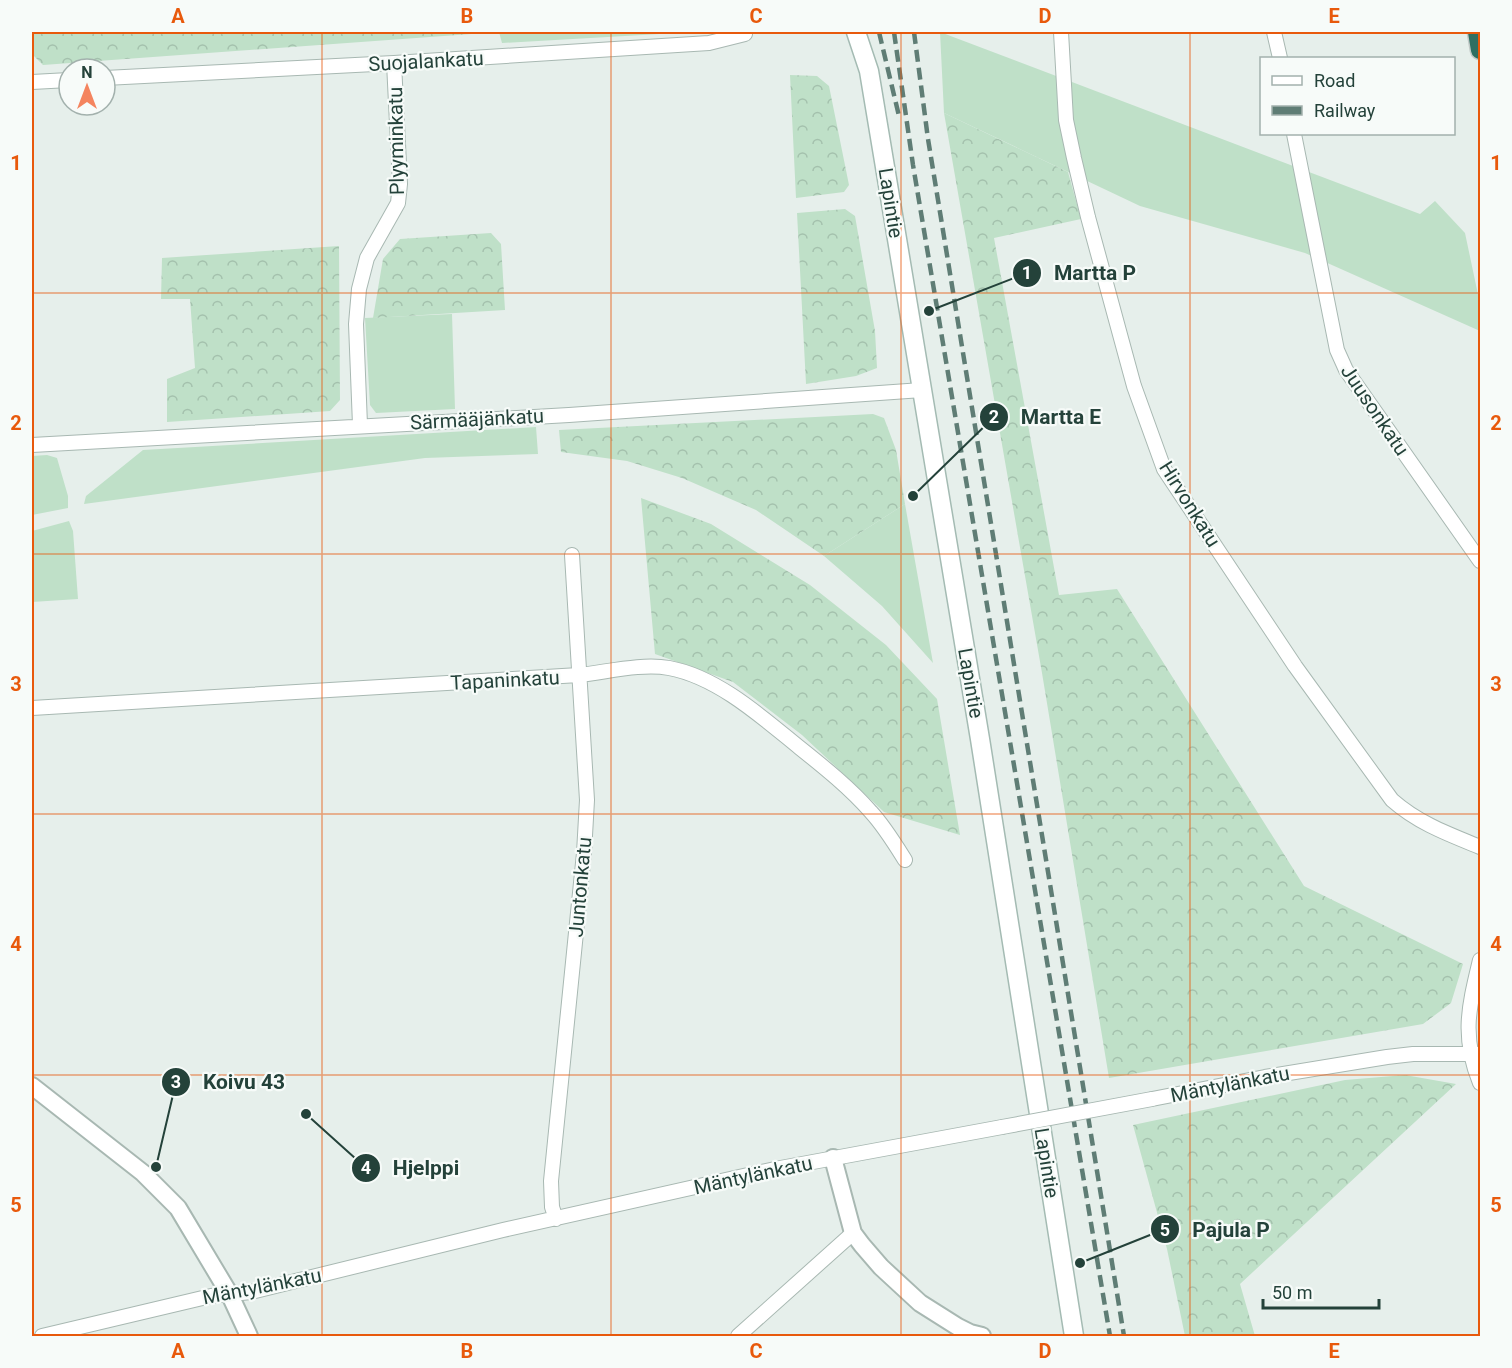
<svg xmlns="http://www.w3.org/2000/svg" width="1512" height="1368" font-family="Roboto,sans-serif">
<defs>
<pattern id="forest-crowns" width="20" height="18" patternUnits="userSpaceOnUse" patternTransform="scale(1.5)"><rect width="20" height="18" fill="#bfe0c8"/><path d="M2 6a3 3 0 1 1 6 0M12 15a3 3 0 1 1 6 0" fill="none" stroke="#a4c1ad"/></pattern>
</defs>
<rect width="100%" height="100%" fill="#e6efeb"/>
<!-- grass -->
<path fill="#bfe0c8" d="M 499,32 L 694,32 L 502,43 Z
M 940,32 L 1420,214 L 1435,201 L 1465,233 L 1480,304 L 1480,331 L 1305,253 L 1140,206 L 944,113 Z
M 452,314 L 455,409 L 376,413 L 370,405 L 365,318 Z
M 536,427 L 538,454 L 425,458 L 84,504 L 86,496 L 143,450 Z
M 47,455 L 57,458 L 68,496 L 68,508 L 32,515 L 32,456 Z
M 905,504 L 933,663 L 882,606 L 824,556 Z
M 69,521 L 73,531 L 78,599 L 32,602 L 32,531 Z"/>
<!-- forest -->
<path fill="url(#forest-crowns)" d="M 32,32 L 499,32 L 43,65 L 32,54 Z
M 790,75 L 817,76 L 829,86 L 849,185 L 844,192 L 796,198 Z
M 944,113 L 1068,172 L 1081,219 L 994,238 L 1059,595 L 1117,589 L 1304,886 L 1463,964 L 1451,1003 L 1423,1024 L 1109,1078 L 1042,673 Z
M 845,209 L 855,216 L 875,331 L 877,368 L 856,376 L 806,384 L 797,213 Z
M 491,233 L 501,244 L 505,310 L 373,318 L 383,259 L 400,239 Z
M 339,246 L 340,400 L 330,411 L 167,422 L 167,379 L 195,368 L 190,299 L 161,299 L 162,258 Z
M 873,414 L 884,418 L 896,450 L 905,504 L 824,556 L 756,510 L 682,478 L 627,461 L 561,452 L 559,430 Z
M 641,498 L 711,524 L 810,585 L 886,645 L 937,699 L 960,835 L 884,812 L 802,735 L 733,682 L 655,654 Z
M 1405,1075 L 1456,1084 L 1240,1284 L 1255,1336 L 1185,1336 L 1167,1249 L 1133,1125 L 1345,1080 Z"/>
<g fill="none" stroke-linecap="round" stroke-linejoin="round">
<!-- minor casing -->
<g stroke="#a8b8b2" stroke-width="16">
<path id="minor" d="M 1061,32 L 1066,120 L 1074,158 L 1088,217 L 1134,386 L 1164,469 L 1295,666 L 1392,800 C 1418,823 1448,834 1480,847
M 1274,32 L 1280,58
M 105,78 L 394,63 L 709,43 L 745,34
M 32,82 L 69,80
M 1294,134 L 1337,350 L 1346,370 L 1480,561
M 360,425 L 356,324 L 359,289 L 367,258 L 398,203 L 400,184 L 394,63
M 32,445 L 569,415 L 922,390
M 32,708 L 579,675 C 607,672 642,663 669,668 C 718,677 763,718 800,748 C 825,768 850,788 871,812 C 884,826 895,844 905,860
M 1480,960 C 1469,1006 1461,1036 1480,1083
M 1152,1099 L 1265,1077 L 1387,1057 L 1413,1054 L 1480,1054
M 556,1219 L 552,1207 L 551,1181 L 584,853 L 587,800 L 572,555
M 42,1336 L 211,1296 L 251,1292 L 503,1230 L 775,1169 L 1002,1127
M 738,1336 L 853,1233"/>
</g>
<!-- tertiary casing -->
<g stroke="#a8b8b2" stroke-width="20">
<path id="tertiary" d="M 32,1086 L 143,1173 L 178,1208 L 230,1295 L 249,1336
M 833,1158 L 853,1233 L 862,1245 L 881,1267 L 920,1303 L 958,1327 L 970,1333 L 982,1336"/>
</g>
<!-- secondary casing -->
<g stroke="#a4bbb3" stroke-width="21">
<path id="secondary" d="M 856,32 L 869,71 L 897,239 L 980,739 L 1074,1336"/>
</g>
<!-- motorway casing -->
<g stroke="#c2cac8" stroke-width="21">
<path id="motorway" d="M 1477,32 L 1480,50"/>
</g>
<!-- minor -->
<use href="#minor" stroke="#fff" stroke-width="14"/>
<!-- tertiary -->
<use href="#tertiary" stroke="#fff" stroke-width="16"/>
<!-- secondary -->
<use href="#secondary" stroke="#fff" stroke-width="18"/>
<!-- motorway -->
<use href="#motorway" stroke="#2f6f62" stroke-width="18"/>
<!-- rail -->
<path stroke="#5f7d75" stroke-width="4.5" stroke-dasharray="12 6" stroke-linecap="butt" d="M 879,32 L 899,116
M 894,32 L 913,165 L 1110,1336
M 914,32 L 928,139 L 1124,1336"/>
<!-- minor-bridge casing -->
<g stroke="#a8b8b2" stroke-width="16" stroke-linecap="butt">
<path id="minor-bridge" d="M 1002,1127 L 1152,1099"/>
</g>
<!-- minor-bridge -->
<use href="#minor-bridge" stroke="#fff" stroke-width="14"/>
</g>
<!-- grid -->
<path fill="none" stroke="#e8590c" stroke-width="1.5" stroke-opacity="0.55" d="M 322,32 L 322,1336M 611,32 L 611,1336M 901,32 L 901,1336M 1190,32 L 1190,1336M 32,293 L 1480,293M 32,554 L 1480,554M 32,814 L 1480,814M 32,1075 L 1480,1075"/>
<g text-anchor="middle" stroke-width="4.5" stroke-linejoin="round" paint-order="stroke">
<!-- street labels -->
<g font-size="20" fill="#24423a" stroke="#f7fbf9">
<text transform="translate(426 61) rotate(-3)" y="7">Suojalankatu</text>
<text transform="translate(396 141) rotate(-91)" y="7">Plyyminkatu</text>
<text transform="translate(891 203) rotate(81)" y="7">Lapintie</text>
<text transform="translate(1375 410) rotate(56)" y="7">Juusonkatu</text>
<text transform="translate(477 419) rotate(-3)" y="7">Särmääjänkatu</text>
<text transform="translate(1190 504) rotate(58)" y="7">Hirvonkatu</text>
<text transform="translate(505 680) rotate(-3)" y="7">Tapaninkatu</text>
<text transform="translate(971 683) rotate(80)" y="7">Lapintie</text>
<text transform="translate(580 887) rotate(-85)" y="7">Juntonkatu</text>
<text transform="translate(1230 1084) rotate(-11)" y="7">Mäntylänkatu</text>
<text transform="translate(1047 1163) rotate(81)" y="7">Lapintie</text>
<text transform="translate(753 1175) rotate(-12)" y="7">Mäntylänkatu</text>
<text transform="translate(262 1286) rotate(-11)" y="7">Mäntylänkatu</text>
</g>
</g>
<!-- callouts -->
<path fill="none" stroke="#24423a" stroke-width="2" d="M929 311L1027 273M913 496L994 417M156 1167L176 1082M306 1114L366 1168M1080 1263L1165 1229"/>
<g fill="#24423a" stroke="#f7fbf9" stroke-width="2">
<circle cx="929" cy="311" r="6"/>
<circle cx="913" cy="496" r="6"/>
<circle cx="156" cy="1167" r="6"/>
<circle cx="306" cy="1114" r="6"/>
<circle cx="1080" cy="1263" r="6"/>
<circle cx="1027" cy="273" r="15"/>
<circle cx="994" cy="417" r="15"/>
<circle cx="176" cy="1082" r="15"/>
<circle cx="366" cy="1168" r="15"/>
<circle cx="1165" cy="1229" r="15"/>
</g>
<g font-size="18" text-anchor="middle" font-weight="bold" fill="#fff">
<text x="1027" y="279">1</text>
<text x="994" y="423">2</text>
<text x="176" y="1088">3</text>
<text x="366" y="1174">4</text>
<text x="1165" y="1236">5</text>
</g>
<g font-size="21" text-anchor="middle" font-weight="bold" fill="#24423a" stroke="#f7fbf9" stroke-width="4.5" stroke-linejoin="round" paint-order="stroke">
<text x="1095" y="280">Martta P</text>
<text x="1061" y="424">Martta E</text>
<text x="244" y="1089">Koivu 43</text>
<text x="426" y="1175">Hjelppi</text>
<text x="1231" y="1237">Pajula P</text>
</g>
<!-- border -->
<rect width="1512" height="1368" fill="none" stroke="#f7fbf9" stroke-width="66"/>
<!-- legend -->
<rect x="1260" y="57" width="195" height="78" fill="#f7fbf9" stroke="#a3b1ad" stroke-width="1.5"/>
<rect x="1272" y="76" width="30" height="9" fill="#ffffff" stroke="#a3b1ad" stroke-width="1.5"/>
<text x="1314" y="87" font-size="18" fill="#24423a">Road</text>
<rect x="1272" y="106" width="30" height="9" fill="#5f7d75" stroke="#a3b1ad" stroke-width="1.5"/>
<text x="1314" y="117" font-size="18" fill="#24423a">Railway</text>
<!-- north arrow -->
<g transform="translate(87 87)"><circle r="28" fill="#f7fbf9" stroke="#a3b1ad" stroke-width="1.5"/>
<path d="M0-4.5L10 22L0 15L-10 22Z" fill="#f4845f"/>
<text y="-9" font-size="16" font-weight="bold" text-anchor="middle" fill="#24423a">N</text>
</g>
<!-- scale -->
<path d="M1263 1299v9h116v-9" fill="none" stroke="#24423a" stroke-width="3"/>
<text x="1272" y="1299" font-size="18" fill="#24423a" stroke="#f7fbf9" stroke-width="4.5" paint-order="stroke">50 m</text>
<rect x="33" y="33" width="1446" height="1302" fill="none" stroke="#e8590c" stroke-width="2"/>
<g font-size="20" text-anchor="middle" font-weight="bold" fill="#e8590c">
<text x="178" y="23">A</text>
<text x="467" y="23">B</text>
<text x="756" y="23">C</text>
<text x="1045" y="23">D</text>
<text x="1334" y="23">E</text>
<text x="16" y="170">1</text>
<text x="1496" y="170">1</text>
<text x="16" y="430">2</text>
<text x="1496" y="430">2</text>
<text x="16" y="691">3</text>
<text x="1496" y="691">3</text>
<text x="16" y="951">4</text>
<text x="1496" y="951">4</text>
<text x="16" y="1212">5</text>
<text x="1496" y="1212">5</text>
<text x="178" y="1358">A</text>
<text x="467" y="1358">B</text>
<text x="756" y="1358">C</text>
<text x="1045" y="1358">D</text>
<text x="1334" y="1358">E</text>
</g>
</svg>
